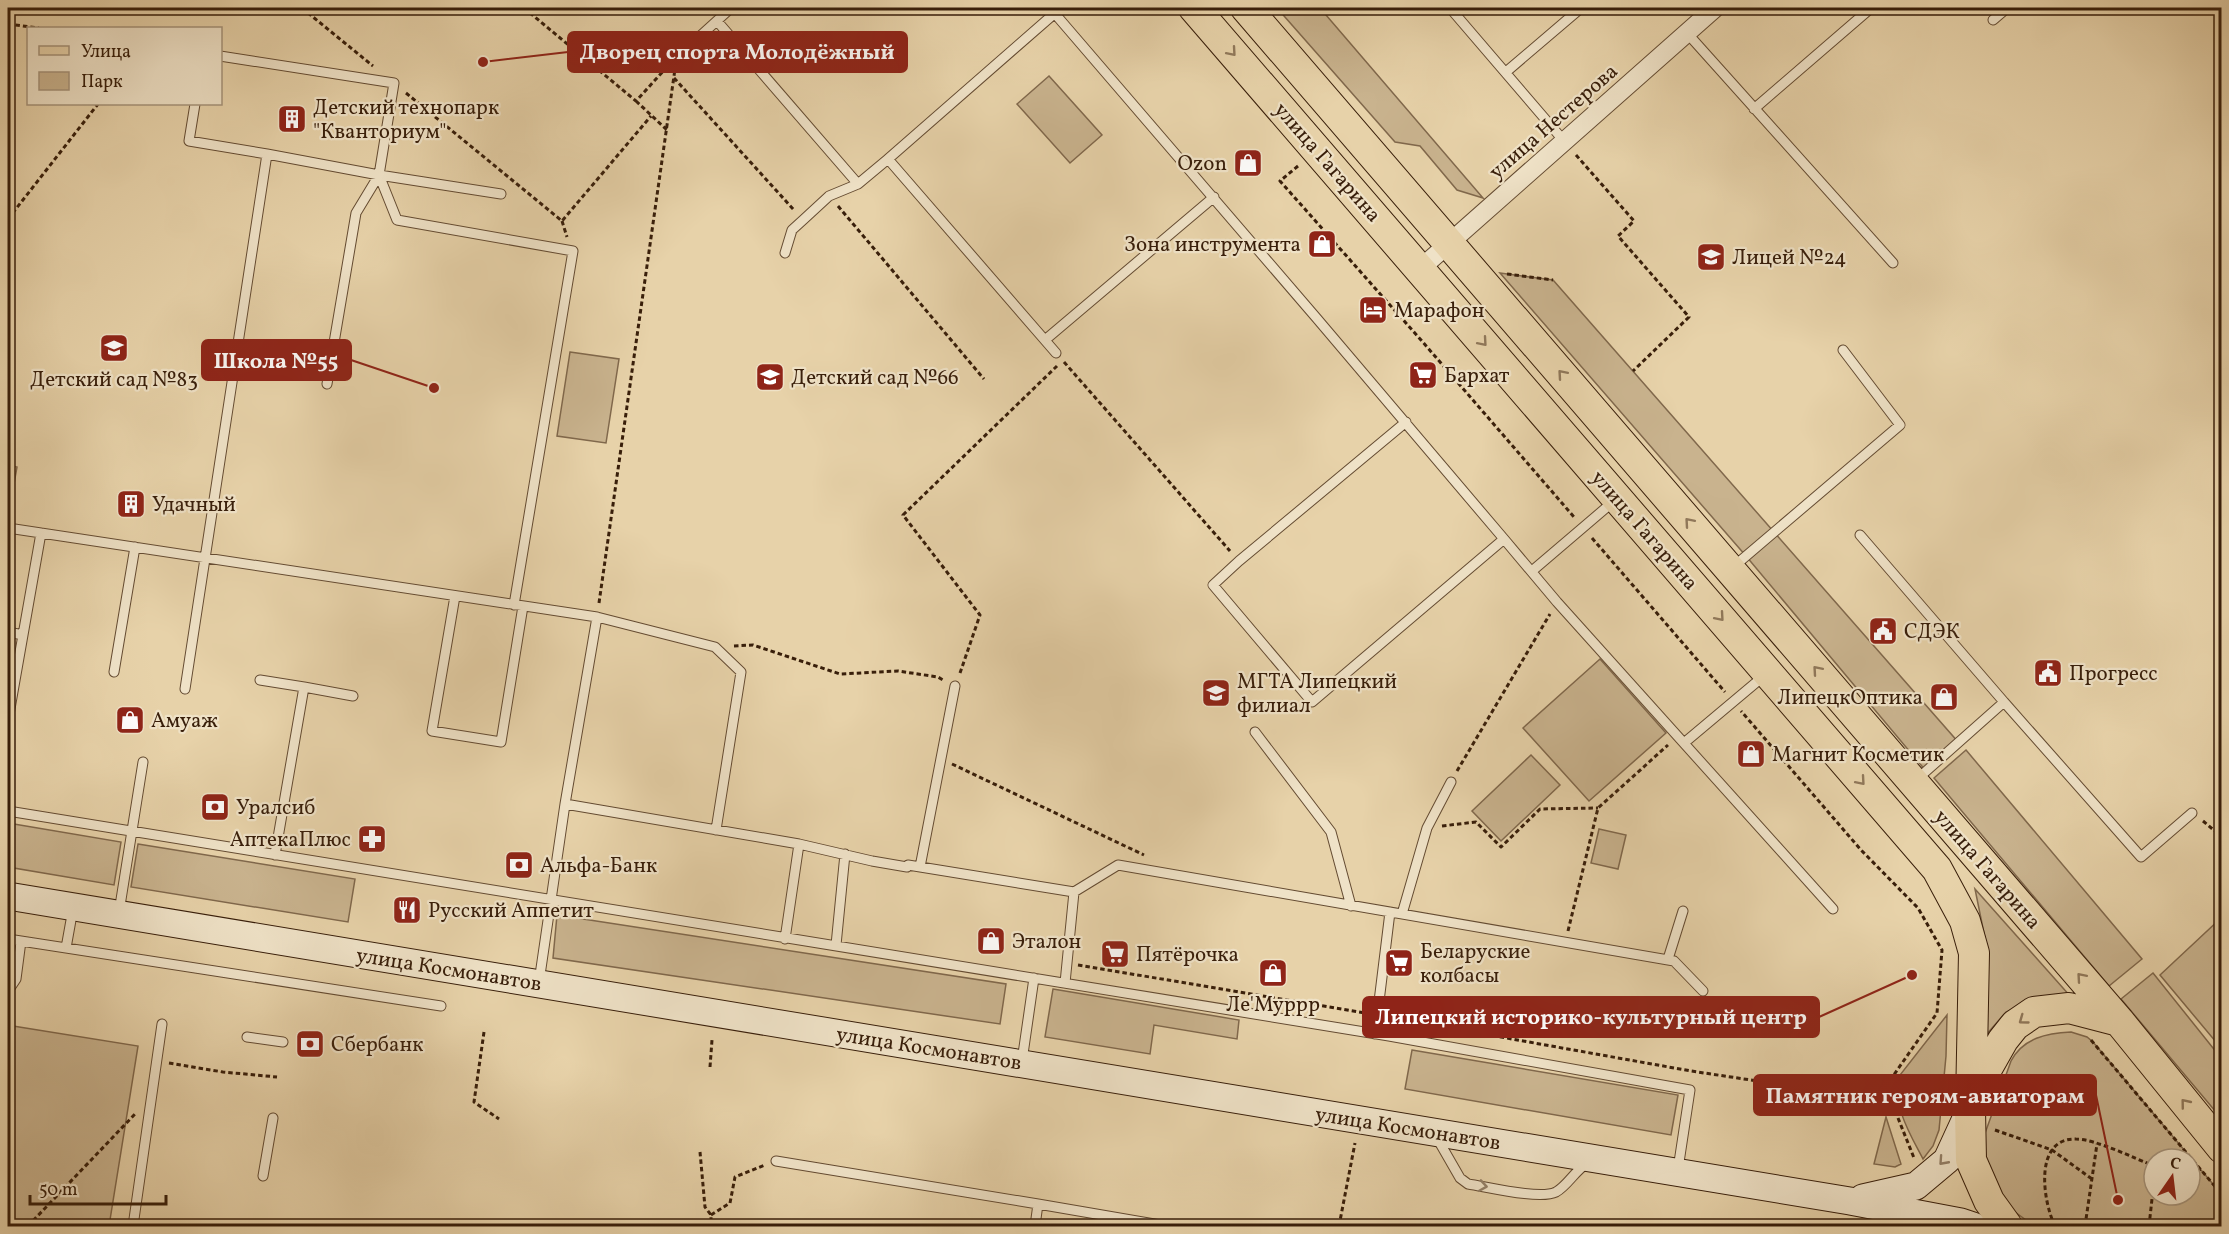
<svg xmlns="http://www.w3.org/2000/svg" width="2229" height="1234" font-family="Vollkorn,serif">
<rect width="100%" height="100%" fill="#e7d2a9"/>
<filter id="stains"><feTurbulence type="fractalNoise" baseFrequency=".00333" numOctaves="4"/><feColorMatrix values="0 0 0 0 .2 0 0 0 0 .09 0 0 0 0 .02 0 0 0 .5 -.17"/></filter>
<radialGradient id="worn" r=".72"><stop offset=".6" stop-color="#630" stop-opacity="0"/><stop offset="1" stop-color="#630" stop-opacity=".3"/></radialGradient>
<!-- green -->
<path fill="#c9b38e" stroke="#80684c" stroke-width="1.5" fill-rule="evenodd" d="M 1277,8 L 1320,8 L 1483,198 L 1457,190 L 1420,146 L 1395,142 Z
M 1049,76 L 1102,135 L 1070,163 L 1017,104 Z
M 1500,273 L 1553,280 L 1959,743 L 1926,771 L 1746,556 Z
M 570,352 L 619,359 L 606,443 L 557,436 Z
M 8,465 L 17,467 L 9,511 L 8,510 Z
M 1600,659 L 1666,733 L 1589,801 L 1523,728 Z
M 1966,750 L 2142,959 L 2109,986 L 1934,778 Z
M 1531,755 L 1560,785 L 1501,841 L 1472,811 Z
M 8,823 L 121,842 L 114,885 L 8,867 Z
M 1599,829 L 1626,835 L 1618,869 L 1591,863 Z
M 138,844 L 355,879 L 348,922 L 131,887 Z
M 1975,889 L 2071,997 L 2038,998 L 2006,1012 L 1986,1035 L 1987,948 Z
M 557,915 L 1006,984 L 1000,1024 L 553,958 Z
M 2221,918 L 2221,1048 L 2160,975 Z
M 2153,973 L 2221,1058 L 2221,1118 L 2121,999 Z
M 1053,989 L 1239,1020 L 1237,1039 L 1154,1025 L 1150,1054 L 1045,1037 Z
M 1947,1015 L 1946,1056 L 1939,1130 L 1933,1146 L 1923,1159 C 1910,1134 1891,1104 1900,1075 Z
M 13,1026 L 138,1046 L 109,1226 L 8,1226 L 8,1062 Z
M 2071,1032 L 2087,1037 L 2093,1042 L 2218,1190 L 2220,1202 L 2216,1226 L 2034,1226 L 2015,1212 L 2002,1197 L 1986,1162 L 1984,1136 L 2011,1061 C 2023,1038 2047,1033 2071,1032 ZM 2154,1159 L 2190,1159 L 2190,1195 L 2154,1195 Z
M 1412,1050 L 1678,1095 L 1671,1135 L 1405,1089 Z
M 1886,1117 L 1901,1164 L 1895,1167 L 1874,1164 Z"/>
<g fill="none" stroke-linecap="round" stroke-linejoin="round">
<!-- lane casing -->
<g stroke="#644b32" stroke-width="11">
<path id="lane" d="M 1050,8 C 1202,184 1354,361 1504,539 L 1312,702 L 1213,585 L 1239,561 L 1406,422
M 1450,8 L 1564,141
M 1993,20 L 2007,8
M 717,21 L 858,184 L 888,159 L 1056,353
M 1687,33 L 1893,263
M 220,56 L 394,83 L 379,175 L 397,220 L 573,251 L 514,605
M 677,57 L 731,8
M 1506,72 L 1581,8
M 195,104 L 189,141 L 267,154
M 1754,109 L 1871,8
M 888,159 L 1055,13
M 785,253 L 792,230 L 803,220 L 829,196 L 858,184
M 1045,340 L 1214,197
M 327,384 L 356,213 L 379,175
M 8,528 L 597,617 L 715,647 L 741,672 L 716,830
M 1860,535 L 2004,702
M 1504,539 L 1557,602 L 1833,909
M 1732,568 L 1900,425 L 1843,350
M 1532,571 L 1614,501
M 455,596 L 432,731 L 501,742 L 523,606
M 8,632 L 23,635
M 114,672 L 135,547
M 260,680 L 304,687 L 275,855
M 304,687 L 353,696
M 185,689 L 267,154 L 379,175 L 501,194
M 8,720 L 41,533
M 1255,732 L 1331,832 L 1351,906
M 1684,743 L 1765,675
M 1915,781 L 2004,702 L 2141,857 L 2192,813
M 565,804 L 799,844 L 872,861 L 907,867 L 908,865 L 1074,892 L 1118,865 L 1674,961 L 1703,991
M 8,811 L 1389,1036 L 1690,1090 L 1678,1169
M 920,867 L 955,686
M 119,912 L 143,762
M 1402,914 L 1427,828 L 1451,782
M 8,939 L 441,1006
M 785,939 L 799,844
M 836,945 L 845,854
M 66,948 L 73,909
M 1668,959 L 1683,911
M 539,982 L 565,804 L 597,617
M 1065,983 L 1074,892
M 8,991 L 16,979 L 21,941
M 1375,1034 L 1390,912
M 247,1037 L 283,1042
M 1022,1061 L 1034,978
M 1437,1138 L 1460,1178 L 1468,1184 C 1488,1187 1540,1200 1556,1192 C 1567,1186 1575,1171 1586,1164
M 776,1161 L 1038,1204
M 263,1176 L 273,1118
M 133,1226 L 162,1024
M 1035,1226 L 1038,1204 L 1166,1226"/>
</g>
<!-- street casing -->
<g stroke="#644b32" stroke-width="20">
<path id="street" d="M 1420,269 L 1715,8"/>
</g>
<!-- secondary casing -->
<g stroke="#381e0a" stroke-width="29">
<path id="secondary" d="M 8,896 L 1850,1201 L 1961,1222 L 1973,1226
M 1863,1198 L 1916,1186 L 1947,1160 L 1970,1110"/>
</g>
<!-- primary casing -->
<g stroke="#381e0a" stroke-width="32">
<path id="primary" d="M 1194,8 L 1937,869 L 1965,921 L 1974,953 L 1971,1103
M 1246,8 L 2119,1021 L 2222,1148
M 2007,1226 L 1989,1201 L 1971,1160 L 1970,1110 L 1986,1070 L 2003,1040 L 2015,1025 L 2034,1012 L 2069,1008 L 2119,1021"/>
</g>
<!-- path -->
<path stroke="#381e0a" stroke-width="3" stroke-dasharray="4.5 3" stroke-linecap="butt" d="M 302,8 L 373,66
M 524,8 L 636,101 L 667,67
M 8,24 L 39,28
M 674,78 L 794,210
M 406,93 L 562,221 L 651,116
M 636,101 L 667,130
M 1576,155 L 1634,221 L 1618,236 L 1689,317 L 1633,371
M 1298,166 L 1280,181 L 1421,340 L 1574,517
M 838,206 L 984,379
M 8,219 L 98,104
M 562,221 L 567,237
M 1507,274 L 1553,280
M 1064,362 L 1230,551
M 1592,538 L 1725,692
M 599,603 L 675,69
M 734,646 L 753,645 L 840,674 L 898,671 L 938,677 L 943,680
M 960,673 L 980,615 L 903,515 L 1057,366
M 952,764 L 1144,855
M 1457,771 L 1550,614
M 2203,821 L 2222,837
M 1442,826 L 1476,822 L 1501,847 L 1540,809 L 1598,808
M 1568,931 L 1598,808 L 1668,745
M 1078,965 L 1365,1013
M 1389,1017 L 1691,1071 L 1877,1099 L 1937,1013 L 1942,950 L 1918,908 L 1861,850 L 1741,711
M 484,1032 L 474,1102 L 499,1119
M 2091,1040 L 2218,1190 L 2220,1202 L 2216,1226
M 169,1063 L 223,1072 L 277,1077
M 710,1067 L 712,1040
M 1877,1099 L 1894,1108 L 1914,1158
M 1995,1130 L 2052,1150 L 2092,1179
M 700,1152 L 705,1207 L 711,1215 L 711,1226
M 2190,1175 L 2201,1169
M 711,1215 L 730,1203 L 735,1177 L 765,1165
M 28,1226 L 136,1113
M 1339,1226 L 1355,1143
M 2055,1226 C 2043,1202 2033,1138 2076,1139 C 2095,1139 2134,1158 2154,1166
M 2085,1226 L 2097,1144
M 2149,1226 L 2152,1199 L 2156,1195"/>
<!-- lane -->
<use href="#lane" stroke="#efe2c7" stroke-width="9"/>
<!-- street -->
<use href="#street" stroke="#efe2c7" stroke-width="18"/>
<!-- secondary -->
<use href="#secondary" stroke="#efe2c7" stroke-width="27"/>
<!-- primary -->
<use href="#primary" stroke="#e7d2a9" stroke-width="30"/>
</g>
<!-- one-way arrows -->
<defs><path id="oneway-chevron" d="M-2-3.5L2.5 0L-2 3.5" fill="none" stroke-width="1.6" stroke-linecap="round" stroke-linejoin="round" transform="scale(1.5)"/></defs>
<g stroke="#90785a">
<use href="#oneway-chevron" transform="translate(1232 52) rotate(49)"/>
<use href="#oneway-chevron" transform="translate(1483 342) rotate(49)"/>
<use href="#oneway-chevron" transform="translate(1562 374) rotate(-131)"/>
<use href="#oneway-chevron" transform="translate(1689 522) rotate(-131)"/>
<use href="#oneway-chevron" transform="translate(1720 617) rotate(49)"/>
<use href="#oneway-chevron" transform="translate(1817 670) rotate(-131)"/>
<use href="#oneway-chevron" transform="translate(1861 781) rotate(49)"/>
<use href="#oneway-chevron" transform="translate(2081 977) rotate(-131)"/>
<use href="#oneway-chevron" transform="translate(2023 1020) rotate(144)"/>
<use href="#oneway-chevron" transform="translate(2185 1103) rotate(-129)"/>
</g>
<g stroke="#948068">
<use href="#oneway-chevron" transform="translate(1943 1161) rotate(132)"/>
<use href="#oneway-chevron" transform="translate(1483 1186) rotate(9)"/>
</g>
<!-- icons -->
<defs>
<g id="building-square" transform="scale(1.5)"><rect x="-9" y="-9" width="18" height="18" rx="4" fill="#8f2418" stroke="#efe2c7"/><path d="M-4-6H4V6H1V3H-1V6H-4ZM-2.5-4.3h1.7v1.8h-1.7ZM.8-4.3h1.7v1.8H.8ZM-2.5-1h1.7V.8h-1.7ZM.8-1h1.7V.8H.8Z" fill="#fff"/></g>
<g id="shop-square" transform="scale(1.5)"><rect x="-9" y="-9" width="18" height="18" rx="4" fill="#8f2418" stroke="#efe2c7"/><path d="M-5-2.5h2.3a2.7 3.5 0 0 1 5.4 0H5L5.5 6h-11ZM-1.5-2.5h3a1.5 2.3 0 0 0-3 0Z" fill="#fff"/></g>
<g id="school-square" transform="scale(1.5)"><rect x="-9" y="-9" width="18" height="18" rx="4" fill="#8f2418" stroke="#efe2c7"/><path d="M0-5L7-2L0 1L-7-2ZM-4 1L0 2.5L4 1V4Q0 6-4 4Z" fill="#fff"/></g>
<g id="hotel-square" transform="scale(1.5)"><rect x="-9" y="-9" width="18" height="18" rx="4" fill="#8f2418" stroke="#efe2c7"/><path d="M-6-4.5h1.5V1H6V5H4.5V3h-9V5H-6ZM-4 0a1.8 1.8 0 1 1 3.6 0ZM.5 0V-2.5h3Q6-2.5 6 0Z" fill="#fff"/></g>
<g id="supermarket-square" transform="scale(1.5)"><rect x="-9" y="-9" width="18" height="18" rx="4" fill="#8f2418" stroke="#efe2c7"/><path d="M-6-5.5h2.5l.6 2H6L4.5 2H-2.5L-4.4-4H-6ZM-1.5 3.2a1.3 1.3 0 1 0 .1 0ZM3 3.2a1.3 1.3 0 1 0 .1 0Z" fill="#fff"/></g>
<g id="civic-square" transform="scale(1.5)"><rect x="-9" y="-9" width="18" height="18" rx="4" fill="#8f2418" stroke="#efe2c7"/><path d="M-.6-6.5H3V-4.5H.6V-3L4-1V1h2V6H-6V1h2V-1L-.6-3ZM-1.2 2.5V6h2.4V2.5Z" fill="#fff"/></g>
<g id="university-square" transform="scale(1.5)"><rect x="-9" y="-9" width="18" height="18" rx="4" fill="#8f2418" stroke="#efe2c7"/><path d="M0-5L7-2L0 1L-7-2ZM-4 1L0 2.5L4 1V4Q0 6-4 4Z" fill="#fff"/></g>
<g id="bank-square" transform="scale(1.5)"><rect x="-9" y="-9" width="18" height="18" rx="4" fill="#8f2418" stroke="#efe2c7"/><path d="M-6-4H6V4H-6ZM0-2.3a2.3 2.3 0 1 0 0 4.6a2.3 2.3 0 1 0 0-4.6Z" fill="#fff"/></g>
<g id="pharmacy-square" transform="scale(1.5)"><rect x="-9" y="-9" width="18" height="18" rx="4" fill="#8f2418" stroke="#efe2c7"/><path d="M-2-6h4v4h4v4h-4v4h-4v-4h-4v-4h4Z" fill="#fff"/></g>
<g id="restaurant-square" transform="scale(1.5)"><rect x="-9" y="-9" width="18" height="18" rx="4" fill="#8f2418" stroke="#efe2c7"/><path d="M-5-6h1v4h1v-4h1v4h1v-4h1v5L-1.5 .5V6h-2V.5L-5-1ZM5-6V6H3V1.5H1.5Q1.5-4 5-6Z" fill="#fff"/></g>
</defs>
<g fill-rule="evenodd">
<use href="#building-square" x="292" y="119"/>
<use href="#shop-square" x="1248" y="163"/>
<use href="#shop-square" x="1322" y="244"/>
<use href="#school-square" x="1711" y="257"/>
<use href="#hotel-square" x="1373" y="310"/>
<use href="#school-square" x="114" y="348"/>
<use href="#supermarket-square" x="1423" y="375"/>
<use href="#school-square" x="770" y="377"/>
<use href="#building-square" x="131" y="504"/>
<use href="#civic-square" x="1883" y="631"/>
<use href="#civic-square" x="2048" y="673"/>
<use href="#university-square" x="1216" y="693"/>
<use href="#shop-square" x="1944" y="697"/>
<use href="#shop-square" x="130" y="720"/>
<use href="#shop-square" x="1751" y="754"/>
<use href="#bank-square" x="215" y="807"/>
<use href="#pharmacy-square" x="372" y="839"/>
<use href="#bank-square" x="519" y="865"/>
<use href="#restaurant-square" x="407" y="910"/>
<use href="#shop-square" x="991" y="941"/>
<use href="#supermarket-square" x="1115" y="954"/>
<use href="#supermarket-square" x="1399" y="963"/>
<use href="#shop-square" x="1273" y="973"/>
<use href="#bank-square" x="310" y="1044"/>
</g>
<g text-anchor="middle" stroke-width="4.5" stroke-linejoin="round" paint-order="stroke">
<!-- poi labels -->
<g font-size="21" fill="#381e0a" stroke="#efe2c7" text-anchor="start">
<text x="313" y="114">Детский технопарк<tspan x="313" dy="24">"Кванториум"</tspan></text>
<text x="1227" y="170" text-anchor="end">Ozon</text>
<text x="1301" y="251" text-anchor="end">Зона инструмента</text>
<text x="1732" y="264">Лицей №24</text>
<text x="1394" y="317">Марафон</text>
<text x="1444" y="382">Бархат</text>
<text x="791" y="384">Детский сад №66</text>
<text x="114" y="386" text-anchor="middle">Детский сад №83</text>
<text x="152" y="511">Удачный</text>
<text x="1904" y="638">СДЭК</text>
<text x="2069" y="680">Прогресс</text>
<text x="1237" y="688">МГТА Липецкий<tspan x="1237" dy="24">филиал</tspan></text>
<text x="1923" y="704" text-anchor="end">ЛипецкОптика</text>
<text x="151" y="727">Амуаж</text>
<text x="1772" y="761">Магнит Косметик</text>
<text x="236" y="814">Уралсиб</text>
<text x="351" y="846" text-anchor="end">АптекаПлюс</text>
<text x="540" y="872">Альфа-Банк</text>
<text x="428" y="917">Русский Аппетит</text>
<text x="1012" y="948">Эталон</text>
<text x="1420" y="958">Беларуские<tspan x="1420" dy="24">колбасы</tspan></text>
<text x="1136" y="961">Пятёрочка</text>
<text x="1273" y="1011" text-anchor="middle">Ле'Муррр</text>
<text x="331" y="1051">Сбербанк</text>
</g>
<!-- street labels -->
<g font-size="21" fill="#381e0a" stroke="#efe2c7">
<text transform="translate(1553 121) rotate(-41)" y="7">улица Нестерова</text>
<text transform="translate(1328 162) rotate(49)" y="7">улица Гагарина</text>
<text transform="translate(1645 530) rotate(49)" y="7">улица Гагарина</text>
<text transform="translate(1988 869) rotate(49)" y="7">улица Гагарина</text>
<text transform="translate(449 969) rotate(9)" y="7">улица Космонавтов</text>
<text transform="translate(929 1048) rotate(9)" y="7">улица Космонавтов</text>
<text transform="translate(1408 1128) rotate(9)" y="7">улица Космонавтов</text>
</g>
</g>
<!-- callouts -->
<path fill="none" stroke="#8f2418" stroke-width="2" d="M483 62L568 52M434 388L351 360M1912 975L1819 1017M2118 1200L2096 1095"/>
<g fill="#8f2418" stroke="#efe2c7" stroke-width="2">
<circle cx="483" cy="62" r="6"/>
<circle cx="434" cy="388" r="6"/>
<circle cx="1912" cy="975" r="6"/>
<circle cx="2118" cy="1200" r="6"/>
</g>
<g fill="#8f2418" stroke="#8f2418" stroke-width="2">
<rect x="568" y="32" width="339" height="40" rx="6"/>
<rect x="202" y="340" width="149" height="40" rx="6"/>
<rect x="1363" y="997" width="456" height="40" rx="6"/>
<rect x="1754" y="1075" width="342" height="40" rx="6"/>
</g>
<g font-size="22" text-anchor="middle" font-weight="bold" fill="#fff">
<text x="737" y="59">Дворец спорта Молодёжный</text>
<text x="276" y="368">Школа №55</text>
<text x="1591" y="1024">Липецкий историко-культурный центр</text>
<text x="1925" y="1103">Памятник героям-авиаторам</text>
</g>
<!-- margin -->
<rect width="2229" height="1234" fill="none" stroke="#e7d2a9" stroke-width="30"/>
<rect x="9" y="9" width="2211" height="1216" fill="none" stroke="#381e0a" stroke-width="3"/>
<rect x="15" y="15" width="2199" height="1204" fill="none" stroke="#381e0a" stroke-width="1.5"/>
<!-- legend -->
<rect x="27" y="27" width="195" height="78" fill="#efe2c7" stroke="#a6947b" stroke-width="1.5"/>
<rect x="39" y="46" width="30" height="9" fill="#e7d2a9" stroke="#a6947b" stroke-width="1.5"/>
<text x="81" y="57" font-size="18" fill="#381e0a">Улица</text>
<rect x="39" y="72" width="30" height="18" fill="#c9b38e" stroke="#a6947b" stroke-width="1.5"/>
<text x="81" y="87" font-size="18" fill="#381e0a">Парк</text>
<!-- north arrow -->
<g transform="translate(2172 1177) rotate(14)"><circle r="28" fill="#efe2c7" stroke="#a6947b" stroke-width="1.5"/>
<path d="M0-4.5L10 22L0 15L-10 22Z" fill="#8f2418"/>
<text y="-9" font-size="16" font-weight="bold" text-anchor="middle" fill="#381e0a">С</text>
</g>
<!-- scale -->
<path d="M30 1195v9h136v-9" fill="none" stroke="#381e0a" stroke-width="3"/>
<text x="39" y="1195" font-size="18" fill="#381e0a" stroke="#efe2c7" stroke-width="4.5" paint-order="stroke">50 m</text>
<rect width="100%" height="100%" filter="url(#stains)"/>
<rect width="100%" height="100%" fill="url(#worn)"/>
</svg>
